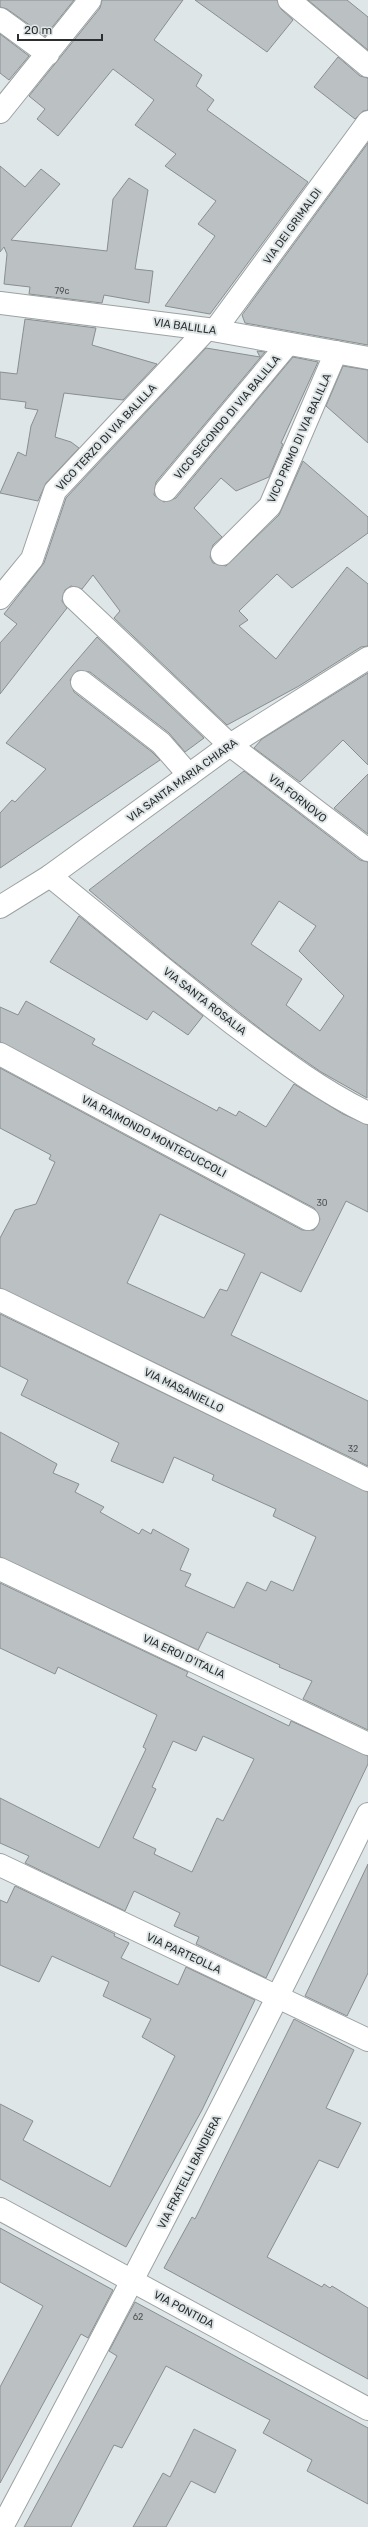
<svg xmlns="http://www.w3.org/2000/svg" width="368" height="2527" font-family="Rubik,sans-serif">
<rect width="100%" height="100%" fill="#dfe6e7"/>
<!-- building -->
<path fill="#bbc1c3" stroke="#898f90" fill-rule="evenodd" d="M 0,0 L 74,0 L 45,36 L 7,9 L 0,7 Z
M 102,0 L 183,0 L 154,40 L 202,75 L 196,86 L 214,100 L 207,110 L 308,182 L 210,314 L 165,306 L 215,236 L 198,224 L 216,201 L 165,166 L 176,154 L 135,125 L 154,100 L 113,69 L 58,136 L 37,119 L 45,109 L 29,96 L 100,8 Z
M 195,0 L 277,0 L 281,9 L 293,20 L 267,52 Z
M 308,0 L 347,0 L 368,17 L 368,50 Z
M 0,34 L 29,56 L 9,80 L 0,73 Z
M 338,57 L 360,76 L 368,78 L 368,110 L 363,111 L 355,119 L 314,87 Z
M 368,143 L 368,345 L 245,323 L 242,315 Z
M 0,166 L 25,187 L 41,169 L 60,184 L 11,240 L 107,251 L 113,199 L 129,178 L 148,190 L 135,269 L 153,271 L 149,303 L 104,295 L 102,303 L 29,294 L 30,287 L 4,284 L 7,254 L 4,247 L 0,252 Z
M 25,319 L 96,328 L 92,345 L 157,364 L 123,400 L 64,393 L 55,437 L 71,442 L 79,448 L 46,483 L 38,501 L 0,493 L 18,452 L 26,456 L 31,426 L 38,410 L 25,408 L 26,402 L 0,399 L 0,372 L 17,374 Z
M 206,348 L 260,357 L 257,351 L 265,352 L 156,482 L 154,495 L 164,502 L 176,498 L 293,357 L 318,362 L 281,443 L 283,444 L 269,477 L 236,491 L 221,478 L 194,508 L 222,537 L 213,545 L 210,557 L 213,563 L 226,566 L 279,515 L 303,461 L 368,517 L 368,533 L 292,588 L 277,574 L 239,611 L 248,620 L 239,626 L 276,659 L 347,567 L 368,584 L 368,646 L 361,647 L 299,686 L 227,725 L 114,618 L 120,611 L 93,575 L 82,589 L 71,586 L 65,590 L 62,601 L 67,608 L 0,694 L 0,643 L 17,624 L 4,614 L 44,563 L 66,498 Z
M 343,366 L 368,370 L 368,443 L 326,406 Z
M 97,637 L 204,738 L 185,752 L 169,733 L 90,672 L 77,671 L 70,680 L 74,692 L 152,752 L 160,760 L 0,868 L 0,813 L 12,800 L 15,802 L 46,769 L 6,743 Z
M 368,673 L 368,765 L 343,740 L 300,782 L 254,748 L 262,739 Z
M 244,771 L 360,860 L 368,862 L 367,1098 L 321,1072 L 272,1038 L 171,959 L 89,890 ZM 279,901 L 316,926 L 299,951 L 344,996 L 320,1031 L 286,1005 L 302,979 L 251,944 Z
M 368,774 L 368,834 L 334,808 Z
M 79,916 L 203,1016 L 188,1035 L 153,1011 L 147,1020 L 50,962 Z
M 26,1001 L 95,1039 L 92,1044 L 217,1111 L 219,1107 L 236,1116 L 239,1111 L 266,1127 L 294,1084 L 343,1114 L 368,1125 L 368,1212 L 346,1201 L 301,1292 L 261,1272 L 231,1335 L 368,1401 L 368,1466 L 0,1288 L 0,1238 L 15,1210 L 36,1204 L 55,1162 L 49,1159 L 51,1155 L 0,1128 L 0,1068 L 302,1230 L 314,1230 L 320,1219 L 314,1208 L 0,1042 L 0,1007 L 18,1015 ZM 160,1214 L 245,1254 L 227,1291 L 220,1289 L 204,1318 L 127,1283 Z
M 0,1314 L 368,1492 L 368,1730 L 303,1699 L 312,1681 L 279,1667 L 280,1665 L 207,1632 L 198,1650 L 0,1557 L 0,1432 L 57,1464 L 53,1473 L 79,1484 L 75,1492 L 104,1507 L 100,1512 L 139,1534 L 142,1529 L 151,1534 L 153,1529 L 189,1549 L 180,1570 L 191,1574 L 185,1586 L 234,1608 L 247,1582 L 266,1591 L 271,1581 L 293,1591 L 316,1537 L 273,1516 L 276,1509 L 212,1480 L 214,1475 L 174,1457 L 163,1483 L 111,1461 L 119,1443 L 21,1395 L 28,1380 L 0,1366 Z
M 0,1583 L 188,1672 L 186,1676 L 289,1726 L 291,1721 L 368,1756 L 368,1764 L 266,1978 L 196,1944 L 199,1937 L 174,1926 L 180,1913 L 134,1891 L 125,1911 L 25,1863 L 29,1856 L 0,1843 L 0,1798 L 99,1848 L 146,1749 L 143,1747 L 157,1715 L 58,1667 L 55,1674 L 0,1648 ZM 203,1736 L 254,1759 L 223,1821 L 217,1818 L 192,1872 L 154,1854 L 156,1849 L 133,1838 L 156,1789 L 152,1787 L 173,1741 L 196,1751 Z
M 368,1864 L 368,1973 L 347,2016 L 305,1996 Z
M 15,1886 L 115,1934 L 114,1936 L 129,1943 L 121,1958 L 178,1985 L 186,1967 L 255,2000 L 202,2110 L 126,2247 L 0,2179 L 0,2104 L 33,2121 L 23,2140 L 110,2187 L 175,2056 L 142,2037 L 151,2019 L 103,1996 L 109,1982 L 52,1956 L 39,1982 L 0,1965 L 0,1900 L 7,1903 Z
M 294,2019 L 354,2050 L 326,2108 L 361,2123 L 338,2168 L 319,2160 L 267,2257 L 322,2287 L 324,2284 L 330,2288 L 332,2286 L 368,2308 L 368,2379 L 164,2268 L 192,2217 L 195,2219 Z
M 0,2228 L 113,2290 L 88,2338 L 81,2334 L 0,2483 L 0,2387 L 43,2306 L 0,2282 Z
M 135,2302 L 368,2428 L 368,2504 L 307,2471 L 312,2460 L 263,2433 L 270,2420 L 166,2366 L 122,2448 L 114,2445 L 71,2527 L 24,2527 L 117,2356 L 109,2351 Z
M 194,2429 L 236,2450 L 215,2493 L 191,2481 L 166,2527 L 133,2527 L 163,2473 L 170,2477 Z"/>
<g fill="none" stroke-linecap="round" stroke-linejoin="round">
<!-- minor casing -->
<g stroke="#9ca2a3" stroke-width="24">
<path id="minor" d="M 289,0 L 368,66
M 0,19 L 48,54
M 0,112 L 90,0
M 215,330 L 368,122
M 166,490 L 288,344
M 222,554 L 270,506 L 336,352
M 0,598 L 32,559 L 55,491 L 207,329
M 74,598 L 230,745 L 368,850
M 82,682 L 161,743 L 189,775
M 50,876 C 110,925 170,975 232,1023 C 276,1056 318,1089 368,1113
M 0,1054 L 308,1219
M 0,1300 L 368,1480
M 0,1569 L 368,1744
M 0,1865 L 368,2040
M 2,2527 C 128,2291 251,2054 368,1814"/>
</g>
<!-- tertiary casing -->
<g stroke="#9ca2a3" stroke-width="24">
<path id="tertiary" d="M 0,303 L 207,329 L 368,358
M 0,907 L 50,876 L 230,745 L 368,658
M 0,2209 L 368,2409"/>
</g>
<!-- minor -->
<use href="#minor" stroke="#fff" stroke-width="22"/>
<!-- tertiary -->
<use href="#tertiary" stroke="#fff" stroke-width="22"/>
</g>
<g text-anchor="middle" stroke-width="4" stroke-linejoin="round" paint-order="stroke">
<!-- number labels -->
<g font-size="9" fill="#505354">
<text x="62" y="294">79c</text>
<text x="322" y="1206">30</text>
<text x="353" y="1452">32</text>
<text x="138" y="2320">62</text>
</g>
<!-- street labels -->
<g font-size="11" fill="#2c2e2f" stroke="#dfe6e7">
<text transform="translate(292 226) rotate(-54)" y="4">VIA DEI GRIMALDI</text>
<text transform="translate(185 326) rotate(8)" y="4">VIA BALILLA</text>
<text transform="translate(227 417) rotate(-50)" y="4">VICO SECONDO DI VIA BALILLA</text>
<text transform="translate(106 437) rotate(-47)" y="4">VICO TERZO DI VIA BALILLA</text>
<text transform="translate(299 438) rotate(-66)" y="4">VICO PRIMO DI VIA BALILLA</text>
<text transform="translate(182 780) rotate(-36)" y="4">VIA SANTA MARIA CHIARA</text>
<text transform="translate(298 798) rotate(38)" y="4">VIA FORNOVO</text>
<text transform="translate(205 1001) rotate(38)" y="4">VIA SANTA ROSALIA</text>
<text transform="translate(154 1136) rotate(28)" y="4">VIA RAIMONDO MONTECUCCOLI</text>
<text transform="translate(184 1390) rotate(26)" y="4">VIA MASANIELLO</text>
<text transform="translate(184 1656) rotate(25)" y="4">VIA EROI D'ITALIA</text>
<text transform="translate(184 1953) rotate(25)" y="4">VIA PARTEOLLA</text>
<text transform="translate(189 2172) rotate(-63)" y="4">VIA FRATELLI BANDIERA</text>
<text transform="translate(184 2309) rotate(28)" y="4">VIA PONTIDA</text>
</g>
</g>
<!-- scale -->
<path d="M18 34v6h84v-6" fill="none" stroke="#2c2e2f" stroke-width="2"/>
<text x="24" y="34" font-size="12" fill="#2c2e2f" stroke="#dfe6e7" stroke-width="3" paint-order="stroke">20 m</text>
</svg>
